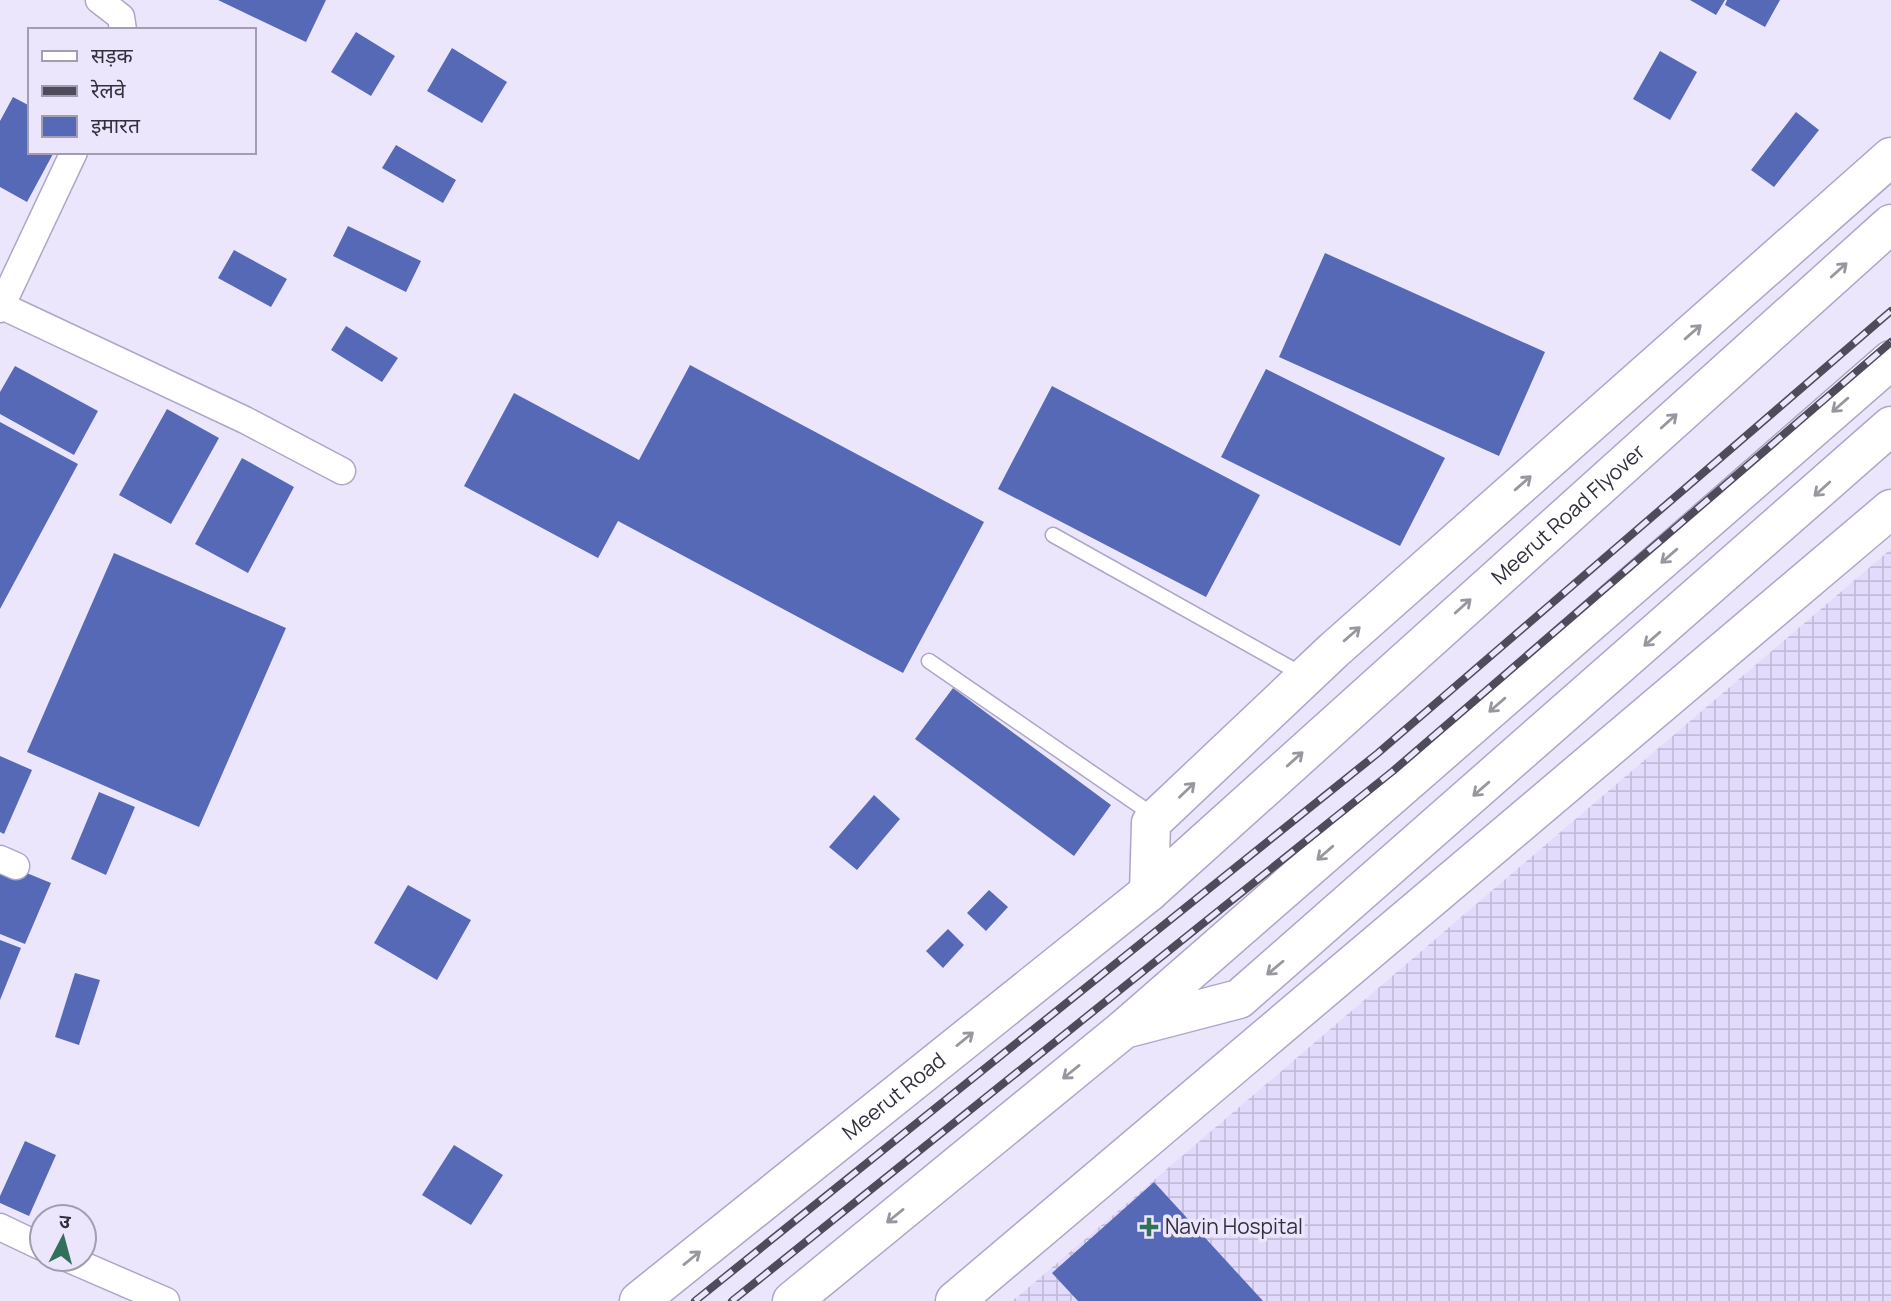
<svg xmlns="http://www.w3.org/2000/svg" width="1891" height="1301" font-family="Manrope,'Noto Sans Devanagari',sans-serif">
<defs>
<pattern id="industrial-grid" width="8" height="8" patternUnits="userSpaceOnUse" patternTransform="scale(1.75)"><rect width="8" height="8" fill="#e3dbfc"/><path d="M0 4h8M4 0v8" fill="none" stroke="#c3bcd9"/></pattern>
</defs>
<rect width="100%" height="100%" fill="#ece6fc"/>
<!-- industrial -->
<path fill="url(#industrial-grid)" d="M 1891,549 L 1891,1301 L 1012,1301 L 1021,1294 Z"/>
<!-- building -->
<path fill="#5669b7" d="M 218,0 L 326,0 L 306,42 Z
M 1690,0 L 1725,0 L 1716,15 Z
M 1727,0 L 1780,0 L 1765,27 L 1725,5 Z
M 356,32 L 395,56 L 371,96 L 331,72 Z
M 452,48 L 507,82 L 482,123 L 427,91 Z
M 1660,51 L 1697,72 L 1670,120 L 1633,99 Z
M 13,97 L 30,106 L 30,152 L 54,152 L 27,202 L 0,187 L 0,121 Z
M 1796,112 L 1819,130 L 1774,187 L 1751,170 Z
M 396,145 L 456,180 L 443,203 L 382,168 Z
M 348,226 L 421,261 L 406,292 L 333,256 Z
M 234,250 L 287,279 L 271,307 L 218,278 Z
M 1325,253 L 1545,352 L 1499,456 L 1279,357 Z
M 346,326 L 398,358 L 382,382 L 331,350 Z
M 690,365 L 984,522 L 903,673 L 618,521 L 598,558 L 464,486 L 514,393 L 639,460 Z
M 15,366 L 98,411 L 74,455 L 0,414 L 0,392 Z
M 1266,369 L 1445,458 L 1400,546 L 1221,457 Z
M 1052,386 L 1260,495 L 1206,597 L 998,489 Z
M 167,409 L 219,438 L 171,524 L 119,495 Z
M 0,422 L 78,464 L 0,609 Z
M 242,458 L 294,487 L 248,573 L 195,544 Z
M 114,553 L 286,628 L 199,827 L 27,752 Z
M 953,688 L 1111,805 L 1074,856 L 915,739 Z
M 0,756 L 32,770 L 4,834 L 0,832 Z
M 99,792 L 135,807 L 106,875 L 71,859 Z
M 874,795 L 900,819 L 857,870 L 829,847 Z
M 0,862 L 51,883 L 25,944 L 0,934 Z
M 408,885 L 471,920 L 437,980 L 374,943 Z
M 989,890 L 1008,907 L 986,931 L 967,913 Z
M 948,929 L 964,945 L 943,968 L 926,951 Z
M 0,940 L 21,948 L 0,1000 Z
M 75,973 L 100,980 L 79,1045 L 55,1037 Z
M 25,1141 L 56,1155 L 29,1216 L 0,1203 L 0,1196 Z
M 454,1145 L 503,1175 L 471,1225 L 422,1195 Z
M 1154,1182 L 1263,1301 L 1078,1301 L 1052,1273 Z"/>
<g fill="none" stroke-linecap="round" stroke-linejoin="round">
<!-- lane casing -->
<g stroke="#aea6c7" stroke-width="17">
<path id="lane" d="M 1053,535 L 1305,676
M 929,661 L 1156,817"/>
</g>
<!-- street casing -->
<g stroke="#aea6c7" stroke-width="29">
<path id="street" d="M 99,0 L 121,17 L 123,30
M 2,306 L 245,420 L 342,471
M 0,309 L 74,152
M 0,859 L 16,866
M 0,1227 L 42,1247
M 69,1259 L 166,1301"/>
</g>
<!-- secondary casing -->
<g stroke="#aea6c7" stroke-width="41">
<path id="secondary" d="M 1149,892 L 1151,823 L 1334,650 L 1891,157
M 1124,1029 L 1891,360
M 955,1301 L 1891,509"/>
</g>
<!-- primary casing -->
<g stroke="#aea6c7" stroke-width="41">
<g id="primary">
<path id="s1" d="M 639,1301 L 1149,892 L 1891,224"/>
<path d="M 792,1301 L 1124,1029 L 1239,999 L 1891,426"/>
</g>
</g>
<!-- lane -->
<use href="#lane" stroke="#fff" stroke-width="14"/>
<!-- street -->
<use href="#street" stroke="#fff" stroke-width="26"/>
<!-- secondary -->
<use href="#secondary" stroke="#fff" stroke-width="38"/>
<!-- primary -->
<use href="#primary" stroke="#fff" stroke-width="38"/>
<!-- rail casing -->
<g stroke="#4f4b5a" stroke-width="8">
<path id="rail" d="M 695,1301 L 1378,753 L 1891,311
M 732,1301 L 1393,771 L 1891,342"/>
</g>
<!-- rail -->
<use href="#rail" stroke="#ece6fc" stroke-width="5" stroke-dasharray="16" stroke-linecap="butt"/>
</g>
<!-- one-way arrows -->
<defs><path id="oneway-shaft" d="M-6 0H5M1.5-3L5.5 0L1.5 3" fill="none" stroke-width="1.6" stroke-linecap="round" stroke-linejoin="round" transform="scale(1.75)"/></defs>
<g stroke="#99979e">
<use href="#oneway-shaft" transform="translate(1839 270) rotate(-42)"/>
<use href="#oneway-shaft" transform="translate(1693 332) rotate(-41)"/>
<use href="#oneway-shaft" transform="translate(1840 405) rotate(139)"/>
<use href="#oneway-shaft" transform="translate(1669 421) rotate(-42)"/>
<use href="#oneway-shaft" transform="translate(1523 483) rotate(-41)"/>
<use href="#oneway-shaft" transform="translate(1822 489) rotate(138)"/>
<use href="#oneway-shaft" transform="translate(1669 556) rotate(139)"/>
<use href="#oneway-shaft" transform="translate(1463 606) rotate(-42)"/>
<use href="#oneway-shaft" transform="translate(1352 634) rotate(-41)"/>
<use href="#oneway-shaft" transform="translate(1652 639) rotate(139)"/>
<use href="#oneway-shaft" transform="translate(1497 705) rotate(139)"/>
<use href="#oneway-shaft" transform="translate(1295 759) rotate(-42)"/>
<use href="#oneway-shaft" transform="translate(1481 789) rotate(139)"/>
<use href="#oneway-shaft" transform="translate(1187 790) rotate(-44)"/>
<use href="#oneway-shaft" transform="translate(1325 853) rotate(139)"/>
<use href="#oneway-shaft" transform="translate(1275 968) rotate(140)"/>
<use href="#oneway-shaft" transform="translate(965 1039) rotate(-39)"/>
<use href="#oneway-shaft" transform="translate(1071 1072) rotate(141)"/>
<use href="#oneway-shaft" transform="translate(895 1216) rotate(141)"/>
<use href="#oneway-shaft" transform="translate(692 1258) rotate(-39)"/>
</g>
<!-- markers -->
<path fill="#33705b" stroke="#ece6fc" stroke-width="2.5" d="M1145.5 1216.5h7v7h7v7h-7v7h-7v-7h-7v-7h7z"/>
<g text-anchor="middle" stroke-width="7" stroke-linejoin="round" paint-order="stroke">
<!-- street labels -->
<g font-size="21" fill="#332f3d" stroke="#ece6fc">
<text dy="7" stroke="none"><textPath href="#s1" startOffset="1218">Meerut Road Flyover</textPath></text>
<text dy="7" stroke="none"><textPath href="#s1" startOffset="327">Meerut Road</textPath></text>
</g>
<!-- poi labels -->
<g font-size="21" fill="#332f3d" stroke="#ece6fc" text-anchor="start">
<text x="1165" y="1234">Navin Hospital</text>
</g>
</g>
<!-- legend -->
<rect x="28" y="28" width="228" height="126" fill="#ece6fc" stroke="#a29db0" stroke-width="2"/>
<rect x="42" y="51" width="35" height="10" fill="#ffffff" stroke="#a29db0" stroke-width="2"/>
<text x="91" y="63" font-size="21" fill="#332f3d">सड़क</text>
<rect x="42" y="86" width="35" height="10" fill="#4f4b5a" stroke="#a29db0" stroke-width="2"/>
<text x="91" y="98" font-size="21" fill="#332f3d">रेलवे</text>
<rect x="42" y="116" width="35" height="21" fill="#5669b7" stroke="#a29db0" stroke-width="2"/>
<text x="91" y="133" font-size="21" fill="#332f3d">इमारत</text>
<!-- north arrow -->
<g transform="translate(63 1238) rotate(6)"><circle r="33" fill="#ece6fc" stroke="#a29db0" stroke-width="2"/>
<path d="M0-5L12 26L0 18L-12 26Z" fill="#33705b"/>
<text y="-10" font-size="19" font-weight="bold" text-anchor="middle" fill="#332f3d">उ</text>
</g>
</svg>
